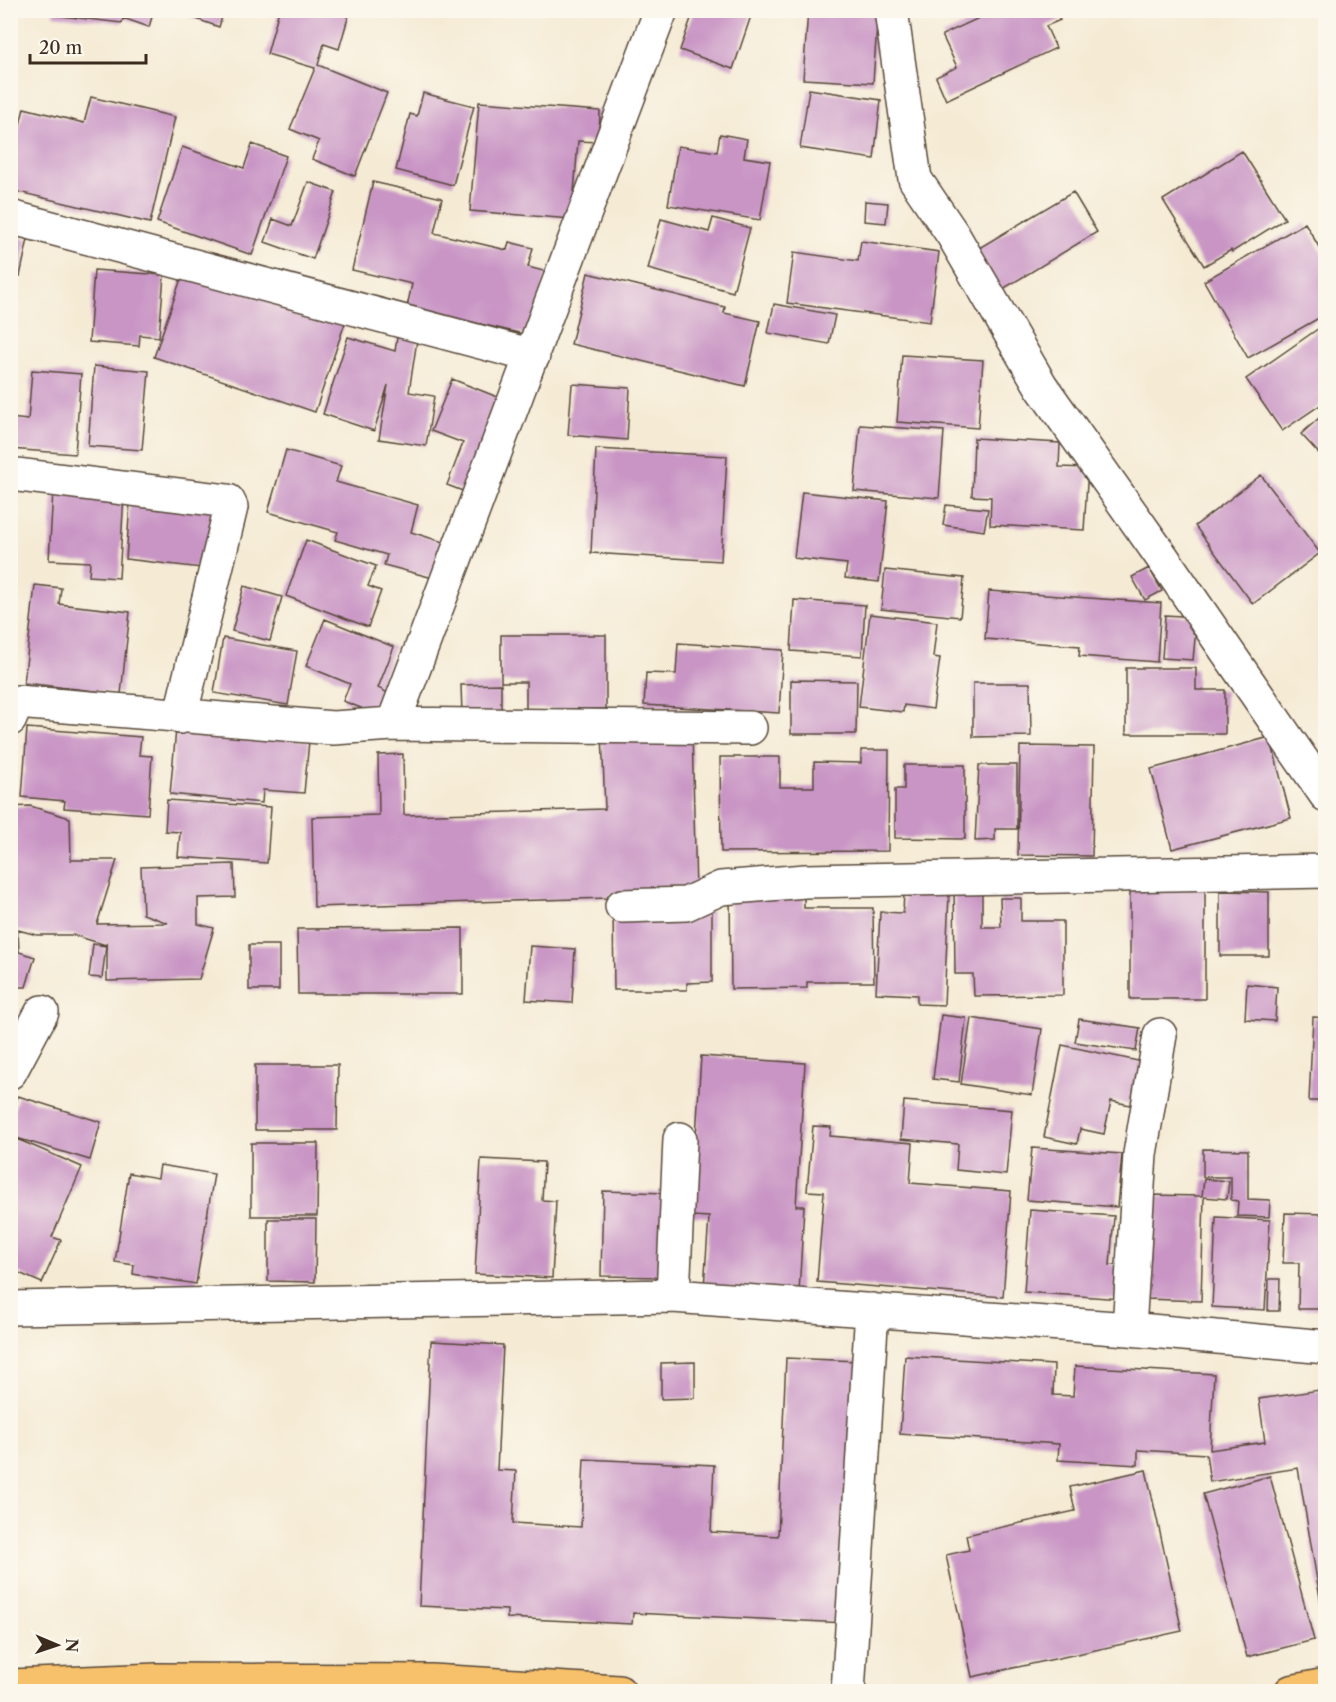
<svg xmlns="http://www.w3.org/2000/svg" width="1336" height="1702" font-family="'Libre Caslon Text',serif">
<rect width="100%" height="100%" fill="#fbf7ec"/>
<filter id="ink" filterUnits="userSpaceOnUse"><feTurbulence type="fractalNoise" baseFrequency=".0167" numOctaves="2"/><feDisplacementMap in="SourceGraphic" scale="12" xChannelSelector="R" yChannelSelector="G"/><feConvolveMatrix kernelMatrix="1 2 1 2 8 2 1 2 1" color-interpolation-filters="sRGB"/></filter>
<filter id="wash" filterUnits="userSpaceOnUse"><feTurbulence type="fractalNoise" baseFrequency=".008" numOctaves="4" result="noise"/><feDisplacementMap in="SourceGraphic" scale="24" xChannelSelector="R" yChannelSelector="G"/><feGaussianBlur stdDeviation="1.35" result="paint"/><feColorMatrix in="noise" values="0 0 0 0 0 0 0 0 0 0 0 0 0 0 0 0 0 1.4 0 .05"/><feComposite in="paint" operator="in"/></filter>
<g filter="url(#wash)">
<rect width="100%" height="100%" fill="#f5ebd5"/>
<g id="blocks">
<!-- building -->
<path fill="#c995c5" d="M 54,10 L 123,10 L 123,18 L 125,10 L 154,10 L 149,27 L 123,18 L 122,23 L 53,15 Z
M 171,10 L 224,10 L 219,27 Z
M 279,10 L 350,11 L 339,49 L 324,44 L 318,65 L 387,93 L 355,176 L 312,159 L 319,141 L 290,129 L 315,68 L 267,54 Z
M 694,10 L 753,10 L 733,69 L 680,50 Z
M 808,10 L 878,10 L 873,83 L 803,79 Z
M 996,10 L 1055,10 L 1060,20 L 1046,26 L 1056,48 L 946,100 L 936,77 L 957,67 L 942,35 Z
M 809,89 L 881,100 L 874,159 L 800,148 Z
M 423,93 L 474,106 L 453,185 L 396,170 L 410,114 L 417,116 Z
M 91,97 L 175,117 L 150,223 L 10,190 L 10,166 L 24,108 L 84,123 Z
M 479,102 L 600,111 L 599,142 L 578,141 L 572,219 L 470,211 Z
M 720,134 L 747,139 L 744,157 L 770,161 L 760,220 L 668,205 L 678,146 L 717,152 Z
M 252,144 L 286,156 L 252,255 L 157,222 L 182,147 L 244,168 Z
M 1242,151 L 1285,219 L 1232,252 L 1231,250 L 1204,266 L 1163,200 Z
M 308,182 L 336,192 L 313,259 L 265,242 L 273,219 L 292,226 Z
M 373,182 L 442,198 L 434,233 L 507,250 L 509,242 L 533,248 L 528,267 L 547,272 L 532,336 L 407,307 L 412,284 L 352,270 Z
M 1073,192 L 1097,232 L 998,292 L 974,251 Z
M 865,201 L 888,203 L 886,223 L 864,221 Z
M 713,218 L 750,228 L 733,292 L 648,269 L 661,219 L 709,232 Z
M 1305,223 L 1326,259 L 1326,314 L 1248,358 L 1204,281 Z
M 10,235 L 28,239 L 20,276 L 10,274 Z
M 861,241 L 939,252 L 930,322 L 787,303 L 794,252 L 858,261 Z
M 94,270 L 164,275 L 159,337 L 140,335 L 139,346 L 89,342 Z
M 184,270 L 348,314 L 315,412 L 154,357 Z
M 588,273 L 725,307 L 724,313 L 760,321 L 745,386 L 571,344 Z
M 774,304 L 835,315 L 829,344 L 768,333 Z
M 1322,326 L 1326,332 L 1326,401 L 1282,431 L 1246,379 Z
M 398,331 L 418,334 L 409,392 L 434,396 L 426,446 L 379,439 L 388,385 L 374,431 L 323,414 L 348,337 L 395,351 Z
M 902,355 L 983,360 L 978,428 L 897,422 Z
M 94,366 L 149,371 L 142,450 L 88,446 Z
M 32,370 L 81,374 L 75,454 L 10,449 L 10,418 L 28,420 Z
M 452,379 L 505,400 L 468,493 L 447,485 L 463,443 L 431,431 Z
M 572,384 L 630,388 L 627,440 L 568,435 Z
M 1326,412 L 1326,461 L 1301,434 Z
M 860,425 L 944,431 L 939,498 L 854,491 Z
M 974,438 L 1060,443 L 1059,467 L 1088,468 L 1084,530 L 990,525 L 991,497 L 972,496 Z
M 596,449 L 727,456 L 721,561 L 591,553 Z
M 286,450 L 341,466 L 336,482 L 418,505 L 411,532 L 443,542 L 433,578 L 384,565 L 387,555 L 335,540 L 338,532 L 268,512 Z
M 1261,475 L 1320,553 L 1253,604 L 1195,526 Z
M 53,491 L 124,495 L 119,578 L 89,576 L 90,562 L 49,560 Z
M 802,492 L 888,501 L 879,582 L 845,578 L 847,564 L 794,558 Z
M 130,503 L 223,510 L 202,568 L 126,559 Z
M 946,505 L 988,509 L 984,531 L 943,525 Z
M 306,540 L 376,566 L 368,586 L 381,591 L 368,627 L 286,596 Z
M 1149,568 L 1162,591 L 1145,600 L 1132,577 Z
M 885,570 L 964,578 L 960,617 L 881,609 Z
M 35,585 L 61,588 L 59,604 L 130,612 L 121,694 L 24,683 Z
M 244,586 L 282,597 L 270,641 L 232,631 Z
M 989,591 L 1161,603 L 1157,662 L 1079,656 L 1080,646 L 985,639 Z
M 794,600 L 865,605 L 862,656 L 791,651 Z
M 870,614 L 937,622 L 933,657 L 940,658 L 933,709 L 904,705 L 903,712 L 859,707 Z
M 1165,615 L 1197,617 L 1193,660 L 1162,658 Z
M 325,619 L 394,647 L 378,688 L 388,693 L 379,715 L 343,701 L 350,684 L 306,666 Z
M 501,635 L 606,635 L 606,709 L 526,709 L 526,682 L 501,682 Z
M 223,638 L 297,651 L 288,705 L 214,693 Z
M 678,643 L 783,650 L 779,713 L 644,705 L 646,673 L 676,674 Z
M 1126,668 L 1196,668 L 1196,690 L 1225,690 L 1225,734 L 1126,734 Z
M 791,680 L 857,681 L 856,734 L 791,734 Z
M 973,683 L 1030,683 L 1031,736 L 973,737 Z
M 501,684 L 501,713 L 462,714 L 461,685 Z
M 27,728 L 141,737 L 139,755 L 152,756 L 148,814 L 64,808 L 65,801 L 22,797 Z
M 176,729 L 309,741 L 304,793 L 263,790 L 262,803 L 170,794 Z
M 692,730 L 696,893 L 609,895 L 609,898 L 314,907 L 312,817 L 379,815 L 378,755 L 403,754 L 404,815 L 605,809 L 602,733 Z
M 1270,737 L 1291,818 L 1172,849 L 1151,769 Z
M 1020,746 L 1094,747 L 1092,856 L 1018,855 Z
M 861,750 L 889,750 L 888,851 L 721,852 L 720,757 L 780,757 L 780,787 L 814,787 L 814,762 L 861,763 Z
M 904,765 L 965,765 L 965,839 L 895,838 L 895,789 L 904,789 Z
M 979,765 L 1017,765 L 1017,829 L 995,829 L 995,840 L 975,841 Z
M 167,800 L 271,807 L 267,863 L 178,857 L 180,832 L 165,831 Z
M 30,806 L 70,818 L 71,860 L 117,860 L 97,924 L 168,923 L 143,914 L 141,867 L 234,864 L 235,897 L 198,898 L 198,924 L 214,928 L 199,979 L 107,981 L 107,942 L 106,945 L 73,935 L 37,935 L 18,930 L 19,952 L 35,957 L 26,987 L 10,987 L 10,807 Z
M 954,884 L 982,884 L 982,927 L 1001,927 L 1000,898 L 1021,898 L 1021,921 L 1063,921 L 1063,995 L 974,996 L 973,974 L 955,974 Z
M 1130,885 L 1205,885 L 1205,999 L 1130,999 Z
M 1220,891 L 1269,892 L 1269,956 L 1220,956 Z
M 904,892 L 949,894 L 944,1005 L 917,1004 L 917,995 L 876,993 L 880,912 L 903,913 Z
M 730,893 L 804,893 L 804,908 L 873,908 L 874,982 L 807,982 L 807,988 L 731,989 Z
M 712,911 L 712,982 L 687,983 L 687,990 L 614,990 L 613,912 Z
M 463,928 L 463,994 L 298,994 L 297,929 Z
M 93,944 L 106,946 L 102,978 L 89,977 Z
M 249,945 L 279,945 L 279,990 L 249,990 Z
M 530,946 L 575,949 L 572,1003 L 526,1000 Z
M 1247,984 L 1277,987 L 1275,1021 L 1245,1019 Z
M 941,1015 L 966,1018 L 959,1082 L 933,1079 Z
M 1313,1017 L 1326,1018 L 1326,1101 L 1309,1101 Z
M 971,1018 L 1042,1029 L 1032,1095 L 961,1084 Z
M 1079,1019 L 1140,1028 L 1136,1051 L 1075,1042 Z
M 1062,1045 L 1143,1062 L 1135,1106 L 1111,1101 L 1104,1134 L 1080,1129 L 1077,1144 L 1044,1137 Z
M 701,1056 L 805,1063 L 796,1206 L 804,1206 L 799,1293 L 704,1287 L 709,1217 L 691,1216 Z
M 255,1065 L 338,1065 L 337,1130 L 255,1130 Z
M 18,1096 L 101,1122 L 90,1160 L 10,1136 L 10,1122 Z
M 904,1101 L 1012,1110 L 1006,1175 L 956,1170 L 958,1144 L 901,1139 Z
M 813,1126 L 831,1127 L 830,1136 L 913,1143 L 910,1183 L 1011,1191 L 1003,1297 L 817,1282 L 824,1192 L 807,1191 Z
M 10,1136 L 82,1167 L 52,1237 L 61,1240 L 42,1283 L 10,1269 Z
M 251,1143 L 318,1143 L 317,1216 L 251,1216 Z
M 1032,1148 L 1122,1154 L 1117,1207 L 1027,1200 Z
M 1203,1149 L 1248,1150 L 1248,1199 L 1270,1200 L 1269,1217 L 1237,1216 L 1238,1201 L 1231,1200 L 1231,1177 L 1203,1177 Z
M 481,1159 L 544,1162 L 542,1200 L 556,1201 L 552,1278 L 475,1274 Z
M 160,1165 L 214,1174 L 196,1284 L 133,1274 L 134,1265 L 115,1262 L 129,1173 L 158,1178 Z
M 1204,1179 L 1229,1181 L 1227,1199 L 1204,1197 L 1201,1301 L 1146,1299 L 1149,1195 L 1202,1196 Z
M 603,1191 L 666,1193 L 664,1277 L 601,1276 Z
M 1030,1210 L 1114,1216 L 1110,1265 L 1123,1266 L 1121,1299 L 1024,1292 Z
M 1285,1213 L 1326,1214 L 1326,1309 L 1298,1309 L 1299,1263 L 1283,1263 Z
M 1216,1217 L 1270,1220 L 1265,1310 L 1212,1307 Z
M 268,1219 L 316,1219 L 315,1282 L 268,1281 Z
M 1269,1279 L 1280,1279 L 1279,1311 L 1268,1311 Z
M 431,1341 L 503,1345 L 497,1470 L 516,1471 L 513,1523 L 581,1527 L 584,1459 L 714,1465 L 711,1532 L 778,1536 L 786,1358 L 858,1361 L 846,1623 L 633,1613 L 632,1624 L 507,1618 L 507,1610 L 419,1606 Z
M 905,1356 L 1054,1365 L 1053,1395 L 1073,1396 L 1075,1366 L 1214,1374 L 1210,1450 L 1265,1442 L 1259,1399 L 1326,1389 L 1326,1633 L 1298,1468 L 1210,1482 L 1206,1454 L 1138,1450 L 1138,1465 L 1058,1460 L 1059,1444 L 900,1434 Z
M 695,1362 L 695,1398 L 661,1399 L 661,1363 Z
M 1146,1470 L 1182,1631 L 972,1677 L 946,1555 L 969,1550 L 966,1535 L 1075,1511 L 1070,1487 Z
M 1270,1476 L 1314,1640 L 1247,1657 L 1203,1494 Z"/>
</g>
</g>
<g filter="url(#ink)">
<use href="#blocks" fill-opacity="0" stroke="#574739" stroke-width="1.5"/>
<g fill="none" stroke-linecap="round" stroke-linejoin="round">
<!-- minor casing -->
<g stroke="#574739" stroke-width="36">
<path id="minor" d="M 891,10 L 915,179 L 953,235 L 1041,386 L 1162,557 L 1326,795
M 10,217 L 533,356
M 10,474 L 228,501 L 231,507 L 180,717
M 10,719 L 17,702 L 333,728 L 393,724 L 750,728
M 393,724 L 661,10
M 622,906 L 686,904 L 721,888 L 805,881 L 1326,871
M 10,1072 L 42,1012
M 673,1296 L 680,1139
M 10,1308 L 673,1296 L 1129,1329 L 1326,1347
M 1129,1329 L 1140,1154 L 1160,1035
M 848,1692 L 872,1310"/>
</g>
<!-- major casing -->
<g stroke="#574739" stroke-width="36">
<path id="major" d="M 10,1686 L 157,1680 L 431,1681 L 619,1692
M 1291,1692 L 1326,1685"/>
</g>
<!-- minor -->
<use href="#minor" stroke="#fff" stroke-width="33"/>
<!-- major -->
<use href="#major" stroke="#f7c06b" stroke-width="33"/>
</g>
</g>
<!-- margin -->
<rect width="1336" height="1702" fill="none" stroke="#fbf7ec" stroke-width="36"/>
<!-- north arrow -->
<g transform="translate(57 1645) rotate(92)" stroke="#fbf7ec" stroke-width="4.5" paint-order="stroke">
<path d="M0-4.5L10 22L0 15L-10 22Z" fill="#3b2a1e"/>
<text y="-9" font-size="16" font-weight="bold" text-anchor="middle" fill="#3b2a1e">N</text>
</g>
<!-- scale -->
<path d="M30 54v9h116v-9" fill="none" stroke="#3b2a1e" stroke-width="3"/>
<text x="39" y="54" font-size="18" fill="#3b2a1e" stroke="#fbf7ec" stroke-width="4.5" paint-order="stroke">20 m</text>
</svg>
